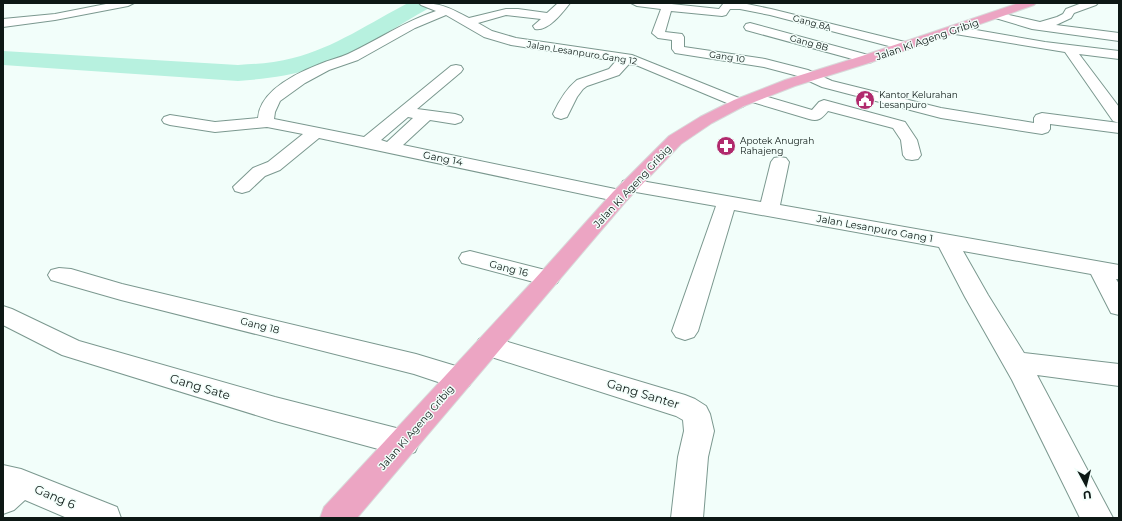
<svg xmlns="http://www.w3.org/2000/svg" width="1122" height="521" font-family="Montserrat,sans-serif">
<rect width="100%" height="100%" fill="#f2fefa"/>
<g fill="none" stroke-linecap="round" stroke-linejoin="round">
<!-- river -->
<path fill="#b7f1df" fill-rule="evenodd" d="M 408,3 L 434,3 L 431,7 C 393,28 356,55 314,68 C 289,76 264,79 238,81 L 3,65 L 3,51 L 238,65 C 256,64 275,63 293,58 C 334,48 371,22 408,3 Z"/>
<!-- minor casing -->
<g stroke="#7b988f" stroke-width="2">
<path id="minor" d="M 111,3 L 134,3 L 128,6 L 55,20 L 3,27 L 3,19 L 55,14 Z
M 419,3 C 441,3 450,8 469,18 L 506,9 L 518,9 L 547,13 L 558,3 L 570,3 C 563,12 548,32 535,29 L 533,26 L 541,19 L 506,15 L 478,23 L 492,31 L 516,38 L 632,55 L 744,100 L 747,103 L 744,106 L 739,108 L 734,106 L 636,65 L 629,64 L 619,75 L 587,86 L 583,89 L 577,97 L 567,117 L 561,119 L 555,117 L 553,114 C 559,101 566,89 577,80 L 609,69 L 616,61 L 511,45 L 484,37 L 446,15 L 415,28 L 358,60 L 329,70 L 305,83 L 280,101 L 275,112 L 274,119 L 364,137 L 451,66 L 456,65 L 461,66 L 463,69 L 461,72 L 417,109 L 455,114 L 461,116 L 463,119 L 461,122 L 455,124 L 430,120 L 403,145 L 620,190 L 627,192 L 630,196 L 627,200 L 620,202 L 319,138 L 280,170 L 265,176 L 249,191 L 242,193 L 235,191 L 233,187 L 253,168 L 268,162 L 303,134 L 267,127 L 215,132 L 170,125 L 164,123 L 162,120 L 164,117 L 170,115 L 215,122 L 258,118 C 260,90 297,73 320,64 C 329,60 339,58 348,54 C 378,40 405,21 436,11 L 421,5 ZM 408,117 L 413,118 L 387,142 L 381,140 Z
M 631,3 L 662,3 L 719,9 L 723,4 L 742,3 L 771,9 L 909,43 L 910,46 L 909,49 L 904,50 L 770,15 L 740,9 L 730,9 L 726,15 L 722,16 L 671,11 L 665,32 L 682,34 L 684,37 L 684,47 L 765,59 L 808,70 L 832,81 L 941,108 L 1034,123 L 1034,118 L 1036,115 L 1042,113 L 1119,123 L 1119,133 L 1050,124 L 1050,129 L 1048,132 L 1042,134 L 941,118 L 822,87 L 798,76 L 764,67 L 675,53 L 672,49 L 672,40 L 658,38 L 652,33 L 661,9 L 637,6 Z
M 1082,3 L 1098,3 L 1096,5 L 1074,13 L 1071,18 L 1056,25 L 1119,33 L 1119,41 L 1032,29 L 992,17 L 990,15 L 992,13 L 996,12 L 1040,22 L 1057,17 L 1063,14 L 1066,9 Z
M 750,23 L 872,56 L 874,59 L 872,62 L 867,63 L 746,30 L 744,27 L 746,24 Z
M 953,26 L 1045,42 L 1119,51 L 1119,59 L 1079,54 L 1119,107 L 1119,123 L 1113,121 L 1065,52 L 949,33 L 947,30 L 949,27 Z
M 754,93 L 812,110 L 819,102 L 824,100 L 905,122 L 917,140 L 921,155 L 918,159 L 912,160 L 906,159 L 903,155 L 901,140 L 893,128 L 828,111 C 822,118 819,122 809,119 L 749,101 L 746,98 L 749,95 Z
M 780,157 L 786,158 L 789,162 L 780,205 L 1119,265 L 1119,279 L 1116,279 L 1119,284 L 1119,315 L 1111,313 L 1091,274 L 963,251 L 988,295 L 1024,353 L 1119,364 L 1119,386 L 1037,375 L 1113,518 L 1080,518 L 1012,380 L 965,297 L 939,247 L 734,210 L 698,331 L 694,337 L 685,340 L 676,337 L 672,331 L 716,206 L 630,191 L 623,189 L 621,185 L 623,181 L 630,179 L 761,202 L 771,162 L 774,158 Z
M 470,251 L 557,273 L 560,278 L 557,283 L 549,286 L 462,263 L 459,258 L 462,253 Z
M 59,268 L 71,269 L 122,284 L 416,354 L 469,370 L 473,378 L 469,386 L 459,389 L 414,374 L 121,300 L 51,280 L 48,275 L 51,270 Z
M 3,306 L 12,309 L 79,341 L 275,397 L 404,430 L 415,434 L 419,443 L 415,452 L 404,456 L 275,421 L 62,355 L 3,325 Z
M 488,336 L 685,395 L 695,399 L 706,406 L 710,414 L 714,431 L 708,457 L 703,518 L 671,518 L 678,457 L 684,431 L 683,420 L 676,416 L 479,353 L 475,346 L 479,339 Z
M 3,465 L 21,469 L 117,507 L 121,518 L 67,518 L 25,500 L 14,510 L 3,514 Z"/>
</g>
<!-- major casing -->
<g stroke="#d8dada" stroke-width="2">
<path id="major" d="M 1019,3 L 1036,3 L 1034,5 L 872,62 L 795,86 L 744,106 L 712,123 L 681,144 L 627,200 L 357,518 L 320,518 L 324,507 L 533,281 L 613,192 L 669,136 L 700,117 L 734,100 L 785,80 L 862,56 Z"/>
</g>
<!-- minor -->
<use href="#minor" fill="#fff" fill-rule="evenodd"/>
<!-- major -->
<use href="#major" fill="#eca5c3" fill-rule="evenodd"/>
</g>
<!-- icons -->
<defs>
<g id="civic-disc" transform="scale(1)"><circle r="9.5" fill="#b12a6d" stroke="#f2fefa"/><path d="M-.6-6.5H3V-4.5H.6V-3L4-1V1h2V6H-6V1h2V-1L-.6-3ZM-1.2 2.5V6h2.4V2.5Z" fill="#fff"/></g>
<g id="pharmacy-disc" transform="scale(1)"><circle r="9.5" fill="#b12a6d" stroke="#f2fefa"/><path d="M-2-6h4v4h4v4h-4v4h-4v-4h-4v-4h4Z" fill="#fff"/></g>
</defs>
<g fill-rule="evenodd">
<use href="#civic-disc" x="865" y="100"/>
<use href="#pharmacy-disc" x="726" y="146"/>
</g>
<g text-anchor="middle" stroke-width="3" stroke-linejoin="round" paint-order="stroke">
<!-- far-street labels -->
<g font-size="9" fill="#0d1815" stroke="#f2fefa">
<text transform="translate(812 23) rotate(15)" y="3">Gang 8A</text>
<text transform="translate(809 43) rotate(15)" y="3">Gang 8B</text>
<text transform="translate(582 53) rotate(9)" y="3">Jalan Lesanpuro Gang 12</text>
<text transform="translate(727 57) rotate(9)" y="3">Gang 10</text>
</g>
<!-- far-poi labels -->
<g font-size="9" fill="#0d1815" stroke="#f2fefa" text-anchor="start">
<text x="879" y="98">Kantor Kelurahan<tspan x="879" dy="10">Lesanpuro</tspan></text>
<text x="740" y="144">Apotek Anugrah<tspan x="740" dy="10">Rahajeng</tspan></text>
</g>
<!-- street labels -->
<g font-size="10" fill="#0d1815" stroke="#f2fefa">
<text transform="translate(927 39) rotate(-19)" y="4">Jalan Ki Ageng Gribig</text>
<text transform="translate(443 158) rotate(11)" y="4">Gang 14</text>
<text transform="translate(632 186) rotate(-47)" y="4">Jalan Ki Ageng Gribig</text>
<text transform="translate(875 228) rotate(10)" y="4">Jalan Lesanpuro Gang 1</text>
<text transform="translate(509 268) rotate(14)" y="4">Gang 16</text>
<text transform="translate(260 325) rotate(14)" y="4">Gang 18</text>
<text transform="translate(416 427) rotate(-49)" y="4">Jalan Ki Ageng Gribig</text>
</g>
<!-- near-street labels -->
<g font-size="12" fill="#0d1815" stroke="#f2fefa">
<text transform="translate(200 387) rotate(17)" y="4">Gang Sate</text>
<text transform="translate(643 394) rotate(17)" y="4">Gang Santer</text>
<text transform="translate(55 497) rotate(23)" y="4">Gang 6</text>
</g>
</g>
<!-- border -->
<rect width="1122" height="521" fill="none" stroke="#0d1815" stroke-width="8"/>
<!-- north arrow -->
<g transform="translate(1086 485) rotate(173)" stroke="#f2fefa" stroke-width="3" paint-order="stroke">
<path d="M0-3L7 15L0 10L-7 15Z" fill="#0d1815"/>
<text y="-6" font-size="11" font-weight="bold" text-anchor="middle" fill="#0d1815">U</text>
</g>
</svg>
